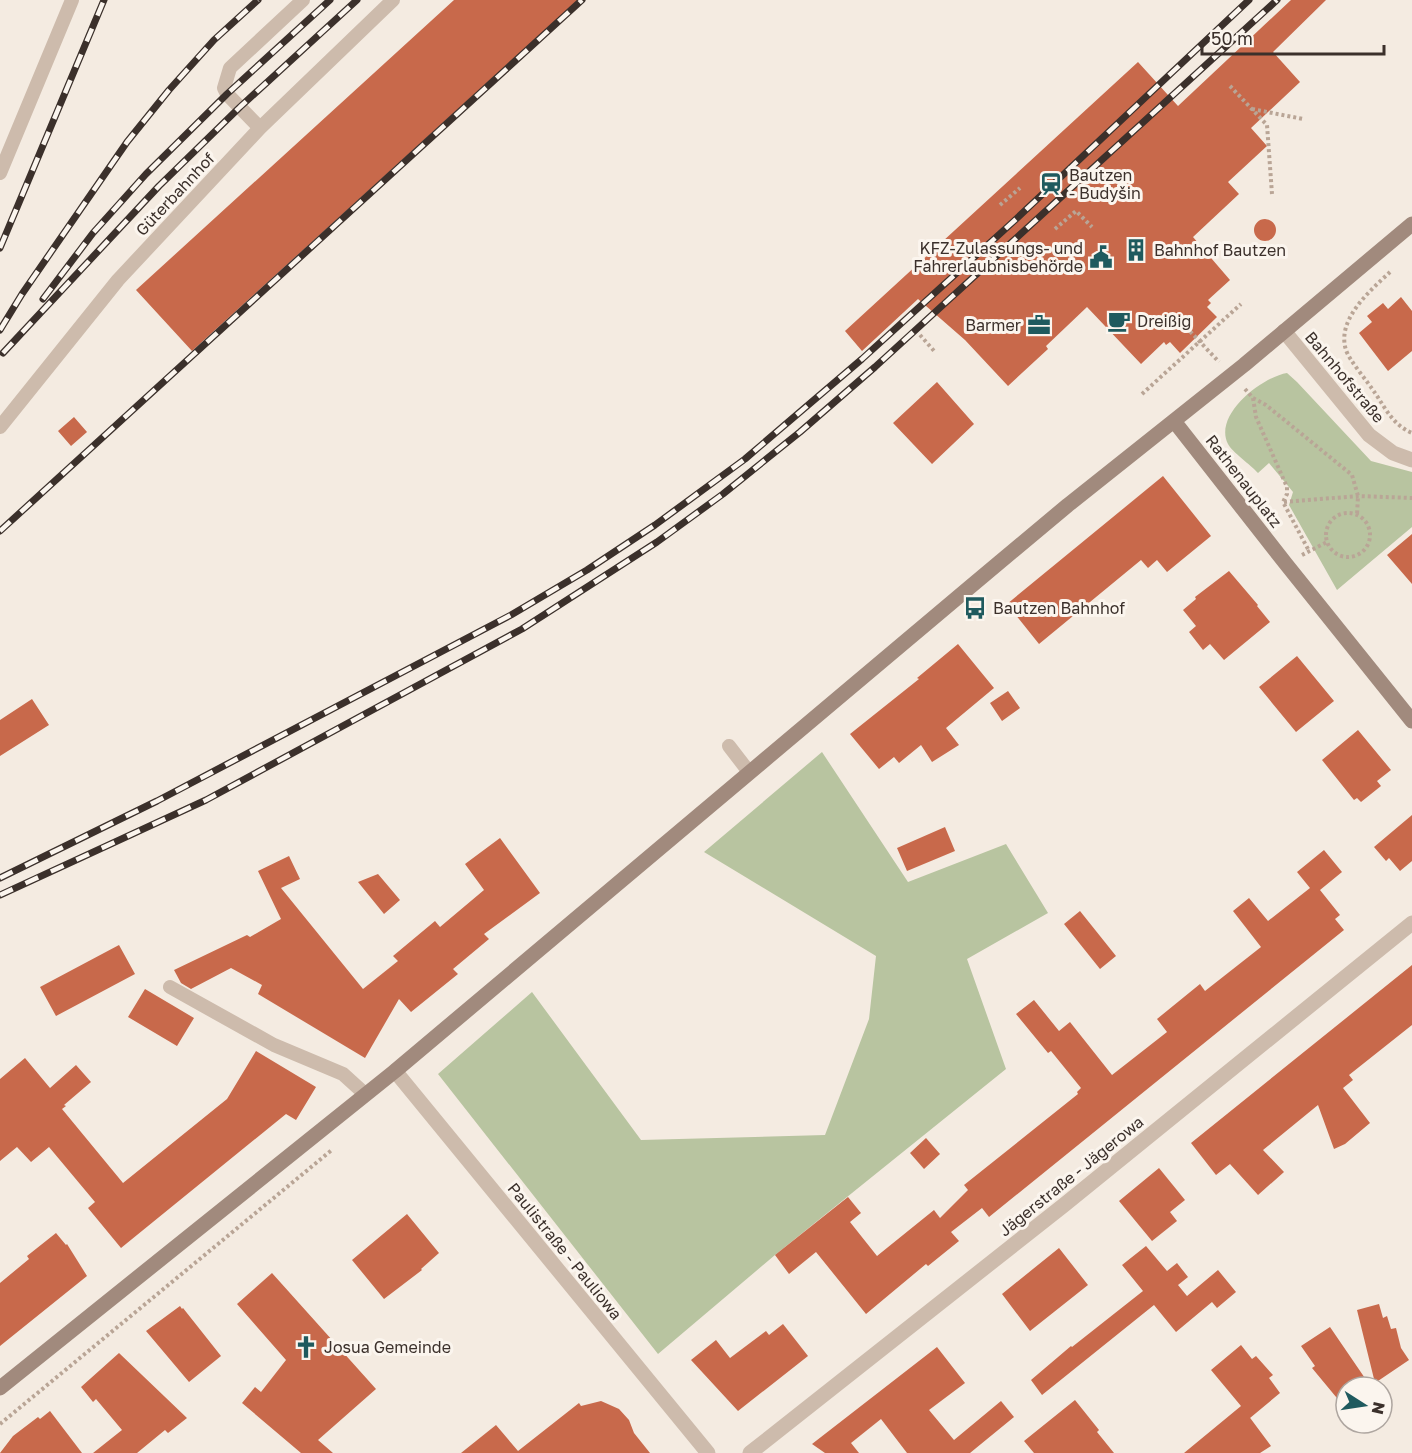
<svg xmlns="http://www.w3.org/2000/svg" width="1412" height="1453" font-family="'Golos Text',sans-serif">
<rect width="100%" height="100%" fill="#f4ebe1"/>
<!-- green -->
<path fill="#b8c4a0" d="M 1287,373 L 1297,382 L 1371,461 L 1412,472 L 1412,527 L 1337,590 L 1289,505 L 1293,492 L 1269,463 L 1258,473 C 1251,465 1232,452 1228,444 C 1213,415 1262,377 1287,373 Z
M 822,752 L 908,882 L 1006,844 L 1048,913 L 967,959 L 1006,1069 L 775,1255 L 658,1354 L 438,1074 L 532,992 L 641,1140 L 825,1135 L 869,1019 L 876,956 L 704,852 Z"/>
<!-- building -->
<path fill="#c8694b" d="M 454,0 L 578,0 L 192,351 L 136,290 Z
M 1291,0 L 1326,0 L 1273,52 L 1300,82 L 1251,128 L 1267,146 L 1228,182 L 1239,194 L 1193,237 L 1230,280 L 1208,300 L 1211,303 L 1207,307 L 1217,317 L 1180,353 L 1170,342 L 1166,345 L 1164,342 L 1141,364 L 1087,307 L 1046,346 L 1048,349 L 1008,386 L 965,340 L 918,299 L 862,351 L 845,331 L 1138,62 L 1178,106 Z
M1254 230a11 11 0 1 1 22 0a11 11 0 1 1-22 0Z
M 1401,297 L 1412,311 L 1412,351 L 1388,371 L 1359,333 L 1372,322 L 1367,316 L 1383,303 L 1388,309 Z
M 937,382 L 974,424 L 932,464 L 893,423 Z
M 74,417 L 87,432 L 71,446 L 58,431 Z
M 1163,476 L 1211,536 L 1167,572 L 1157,560 L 1148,568 L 1141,560 L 1039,644 L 1007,604 Z
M 1412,534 L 1412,584 L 1387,555 Z
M 1229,571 L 1258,605 L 1257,606 L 1270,622 L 1224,660 L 1210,644 L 1203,650 L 1189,632 L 1196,626 L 1183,610 L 1196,599 L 1195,597 Z
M 958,644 L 994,688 L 946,728 L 959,745 L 932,762 L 921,745 L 899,763 L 894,757 L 879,769 L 850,734 L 919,679 L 917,678 Z
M 1297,656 L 1334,701 L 1296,732 L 1259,687 Z
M 1008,691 L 1020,708 L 1002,721 L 990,703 Z
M 32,699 L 49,725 L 0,756 L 0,720 Z
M 1358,730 L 1391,770 L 1377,781 L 1381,786 L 1361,802 L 1357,798 L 1354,800 L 1322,760 Z
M 1412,815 L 1412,861 L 1400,871 L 1389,858 L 1386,861 L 1374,847 Z
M 945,827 L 955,851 L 907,871 L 897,848 Z
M 500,838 L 540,893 L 484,934 L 489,939 L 453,969 L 458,974 L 411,1012 L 399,999 L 365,1058 L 258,994 L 262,985 L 231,968 L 191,989 L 181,983 L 174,970 L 247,935 L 250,937 L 281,919 L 258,871 L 289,856 L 300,879 L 281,888 L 363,989 L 398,961 L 393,956 L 435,921 L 440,927 L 484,890 L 465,864 Z
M 1324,850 L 1342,872 L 1320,890 L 1340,915 L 1335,919 L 1344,930 L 989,1217 L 982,1208 L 951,1232 L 959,1241 L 928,1266 L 926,1264 L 866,1314 L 816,1252 L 789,1274 L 775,1255 L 848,1197 L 861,1213 L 850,1222 L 877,1256 L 934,1210 L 940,1218 L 968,1190 L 964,1185 L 1078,1094 L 1077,1092 L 1081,1088 L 1051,1051 L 1048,1053 L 1016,1014 L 1034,1000 L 1059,1031 L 1070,1022 L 1112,1075 L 1167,1032 L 1157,1019 L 1200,984 L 1205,991 L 1261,947 L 1233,911 L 1249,898 L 1268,921 L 1310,888 L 1297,872 Z
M 378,874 L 400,900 L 384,914 L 358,882 Z
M 1080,911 L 1116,956 L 1100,969 L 1064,924 Z
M 119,945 L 135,974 L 56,1016 L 40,987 Z
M 1412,965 L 1412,1025 L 1349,1075 L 1353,1080 L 1343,1088 L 1370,1123 L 1345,1144 L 1334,1149 L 1318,1105 L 1263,1150 L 1284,1172 L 1258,1195 L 1230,1164 L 1216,1175 L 1191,1143 Z
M 145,989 L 194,1018 L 177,1046 L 128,1017 Z
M 256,1051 L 316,1087 L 296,1120 L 286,1114 L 121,1248 L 88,1208 L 95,1202 L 49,1147 L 31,1162 L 17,1147 L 0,1161 L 0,1079 L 25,1058 L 50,1088 L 76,1065 L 91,1082 L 64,1105 L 66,1106 L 62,1109 L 123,1183 L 227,1099 Z
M 926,1138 L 940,1154 L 924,1169 L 910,1153 Z
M 1159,1168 L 1185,1200 L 1170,1212 L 1177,1221 L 1152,1241 L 1119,1201 Z
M 407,1214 L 439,1253 L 421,1269 L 422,1270 L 384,1299 L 352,1260 Z
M 56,1233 L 66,1245 L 67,1244 L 87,1276 L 0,1346 L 0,1283 L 29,1259 L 27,1256 Z
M 1146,1246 L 1167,1271 L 1177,1263 L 1188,1277 L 1178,1285 L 1187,1296 L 1218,1270 L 1236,1292 L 1217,1308 L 1212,1302 L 1176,1332 L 1154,1305 L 1042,1395 L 1031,1380 L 1071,1346 L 1072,1347 L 1143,1291 L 1122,1265 Z
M 1059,1248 L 1088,1285 L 1030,1331 L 1002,1294 Z
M 272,1273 L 376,1389 L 318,1440 L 333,1453 L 301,1453 L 242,1403 L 255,1387 L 261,1392 L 286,1360 L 237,1304 Z
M 1379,1304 L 1383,1318 L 1387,1316 L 1391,1329 L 1396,1328 L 1401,1348 L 1409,1360 L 1375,1383 L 1357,1310 Z
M 180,1306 L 182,1309 L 183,1308 L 221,1356 L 189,1382 L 146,1331 Z
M 783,1324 L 808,1356 L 738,1411 L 691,1360 L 716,1340 L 730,1358 L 766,1331 L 769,1335 Z
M 1330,1327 L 1371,1387 L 1346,1387 L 1346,1409 L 1312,1368 L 1315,1366 L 1301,1346 Z
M 1241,1345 L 1252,1359 L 1256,1356 L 1273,1375 L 1269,1378 L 1280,1393 L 1250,1418 L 1242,1407 L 1271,1446 L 1260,1453 L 1184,1453 L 1241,1406 L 1211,1370 Z
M 937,1347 L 965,1383 L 929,1410 L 954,1440 L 1001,1401 L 1014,1417 L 970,1453 L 907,1453 L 881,1419 L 851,1443 L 859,1453 L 825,1453 L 812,1444 Z
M 119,1353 L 187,1418 L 168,1433 L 165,1430 L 137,1453 L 93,1453 L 122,1430 L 96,1399 L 93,1402 L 81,1387 Z
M 1075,1400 L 1099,1430 L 1097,1432 L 1114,1453 L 1034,1453 L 1024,1441 Z
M 601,1401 L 619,1409 L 629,1420 L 634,1433 L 650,1453 L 461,1453 L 496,1425 L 518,1451 L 579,1403 L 581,1406 Z
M 50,1411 L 82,1453 L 0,1453 L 13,1436 L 38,1417 L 40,1419 Z"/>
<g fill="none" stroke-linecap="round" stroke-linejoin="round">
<!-- path -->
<path stroke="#b9a596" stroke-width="4" stroke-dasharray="3 3" stroke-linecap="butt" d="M 1230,86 L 1267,125 L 1272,194
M 1252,109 L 1303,119
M 1000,205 L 1020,188
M 1055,229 L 1076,211 L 1092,227
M 1390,272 C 1371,290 1336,319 1346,350 C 1349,360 1368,382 1375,393 C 1386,409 1393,425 1412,433
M 1186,327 L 1219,362
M 920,335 L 935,352
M 1245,389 L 1253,398 L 1266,405 L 1352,475 L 1358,496 L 1357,515
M 1142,394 L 1241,304
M 1253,398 L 1256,417 L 1287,487 L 1287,494 L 1283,502 L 1309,551
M 1284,502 L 1358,496 L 1412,498
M1326 535a22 22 0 1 1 44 0a22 22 0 1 1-44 0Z
M 1302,555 L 1327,542
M 0,1424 L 333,1149"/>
<!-- lane -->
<path stroke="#cdbbac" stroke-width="14" d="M 260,128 L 227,94 L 224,88 L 230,68 L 303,0
M 0,173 L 72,0
M 0,427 L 118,280 L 260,128 L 393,0
M 729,746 L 749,772
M 170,987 L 274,1045 L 343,1074 L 365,1094"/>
<!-- street -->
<path stroke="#cdbbac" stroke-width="15" d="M 1284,331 L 1369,435 L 1393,453 L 1412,460
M 395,1071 L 708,1453
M 750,1453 L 1064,1205 L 1412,923"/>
<!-- secondary -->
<path stroke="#a18a7d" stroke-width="15" d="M 1174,421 L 1286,564 L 1412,721
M 0,1388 L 395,1071 L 970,587 L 1068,505 L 1244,365 L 1412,224"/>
<!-- rail casing -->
<g stroke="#3b302b" stroke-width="7">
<path id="rail" d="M 0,248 L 104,0
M 43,299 L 93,233 L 146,174 L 227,94 L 330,0
M 0,330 L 22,294 L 127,142 L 169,90 L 214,40 L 258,0
M 3,353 L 159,186 L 240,107 L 357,0
M 0,531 L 582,0
M 0,878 L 157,801 L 511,615 L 587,570 L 655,525 L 745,459 L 862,359 L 1014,221 L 1249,0
M 0,895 L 206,800 L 522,629 L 657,542 L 723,494 L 800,432 L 875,367 L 1277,0"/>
</g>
<!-- rail -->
<use href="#rail" stroke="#fbf5ee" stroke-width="4.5" stroke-dasharray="14" stroke-linecap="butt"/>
</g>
<!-- icons -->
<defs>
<g id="station-bare" transform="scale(1.8)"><path d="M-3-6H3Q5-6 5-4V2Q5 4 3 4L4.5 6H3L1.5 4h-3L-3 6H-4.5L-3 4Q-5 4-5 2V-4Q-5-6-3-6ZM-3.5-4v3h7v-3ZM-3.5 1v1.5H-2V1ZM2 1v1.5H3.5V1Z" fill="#1f5a5e" stroke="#fbf5ee" stroke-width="2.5" paint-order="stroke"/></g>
<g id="building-bare" transform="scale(1.8)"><path d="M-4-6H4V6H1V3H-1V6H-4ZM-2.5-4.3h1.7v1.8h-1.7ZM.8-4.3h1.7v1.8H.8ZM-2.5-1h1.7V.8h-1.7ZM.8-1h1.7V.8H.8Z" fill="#1f5a5e" stroke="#fbf5ee" stroke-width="2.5" paint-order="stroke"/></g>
<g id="civic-bare" transform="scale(1.8)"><path d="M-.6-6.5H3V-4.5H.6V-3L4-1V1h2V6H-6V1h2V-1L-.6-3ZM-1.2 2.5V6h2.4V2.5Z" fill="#1f5a5e" stroke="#fbf5ee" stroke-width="2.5" paint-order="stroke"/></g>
<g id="cafe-bare" transform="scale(1.8)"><path d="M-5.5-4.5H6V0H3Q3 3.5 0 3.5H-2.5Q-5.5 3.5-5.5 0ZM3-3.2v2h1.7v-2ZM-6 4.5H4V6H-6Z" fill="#1f5a5e" stroke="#fbf5ee" stroke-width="2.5" paint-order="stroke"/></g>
<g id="office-bare" transform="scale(1.8)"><path d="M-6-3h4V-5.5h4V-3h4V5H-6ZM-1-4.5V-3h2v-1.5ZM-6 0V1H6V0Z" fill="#1f5a5e" stroke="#fbf5ee" stroke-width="2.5" paint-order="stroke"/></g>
<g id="bus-bare" transform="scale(1.8)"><path d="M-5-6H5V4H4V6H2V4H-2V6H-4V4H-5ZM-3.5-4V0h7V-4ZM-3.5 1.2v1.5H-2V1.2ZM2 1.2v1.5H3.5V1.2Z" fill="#1f5a5e" stroke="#fbf5ee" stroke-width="2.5" paint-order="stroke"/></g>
<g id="church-bare" transform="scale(1.8)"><path d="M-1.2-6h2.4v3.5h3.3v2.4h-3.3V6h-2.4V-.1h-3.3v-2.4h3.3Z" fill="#1f5a5e" stroke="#fbf5ee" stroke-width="2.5" paint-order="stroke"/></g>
</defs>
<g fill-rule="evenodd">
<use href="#station-bare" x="1051" y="184"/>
<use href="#building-bare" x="1136" y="250"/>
<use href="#civic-bare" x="1101" y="257"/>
<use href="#cafe-bare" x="1119" y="321"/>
<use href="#office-bare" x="1039" y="325"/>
<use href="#bus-bare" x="975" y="608"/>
<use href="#church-bare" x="306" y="1347"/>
</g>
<g text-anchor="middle" stroke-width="6" stroke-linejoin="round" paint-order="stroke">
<!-- poi labels -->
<g font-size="16" fill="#3b302b" stroke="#fbf5ee" text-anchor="start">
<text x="1069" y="181">Bautzen<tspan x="1069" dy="18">- Budyšin</tspan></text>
<text x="1083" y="254" text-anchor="end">KFZ-Zulassungs- und<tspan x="1083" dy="18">Fahrerlaubnisbehörde</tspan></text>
<text x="1154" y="256">Bahnhof Bautzen</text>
<text x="1137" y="327">Dreißig</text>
<text x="1021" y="331" text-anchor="end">Barmer</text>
<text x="993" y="614">Bautzen Bahnhof</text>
<text x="324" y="1353">Josua Gemeinde</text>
</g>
<!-- street labels -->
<g font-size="16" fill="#3b302b" stroke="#fbf5ee">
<text transform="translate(175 194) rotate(-47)" y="6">Güterbahnhof</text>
<text transform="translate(1345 377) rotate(50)" y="6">Bahnhofstraße</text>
<text transform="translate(1244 481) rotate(52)" y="6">Rathenauplatz</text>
<text transform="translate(1071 1176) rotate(-39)" y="6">Jägerstraße - Jägerowa</text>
<text transform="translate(565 1251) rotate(51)" y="6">Paulistraße - Pauliowa</text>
</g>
</g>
<!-- north arrow -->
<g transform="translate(1364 1405) rotate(102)"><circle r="28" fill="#fbf5ee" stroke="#aea6a0" stroke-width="1.5"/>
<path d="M0-4.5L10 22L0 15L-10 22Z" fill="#1f5a5e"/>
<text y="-9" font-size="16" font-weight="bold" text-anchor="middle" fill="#3b302b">N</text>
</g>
<!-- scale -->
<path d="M1202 45v9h182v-9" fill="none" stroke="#3b302b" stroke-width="3"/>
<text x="1211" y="45" font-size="18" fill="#3b302b" stroke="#fbf5ee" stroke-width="4.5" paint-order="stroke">50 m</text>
</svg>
